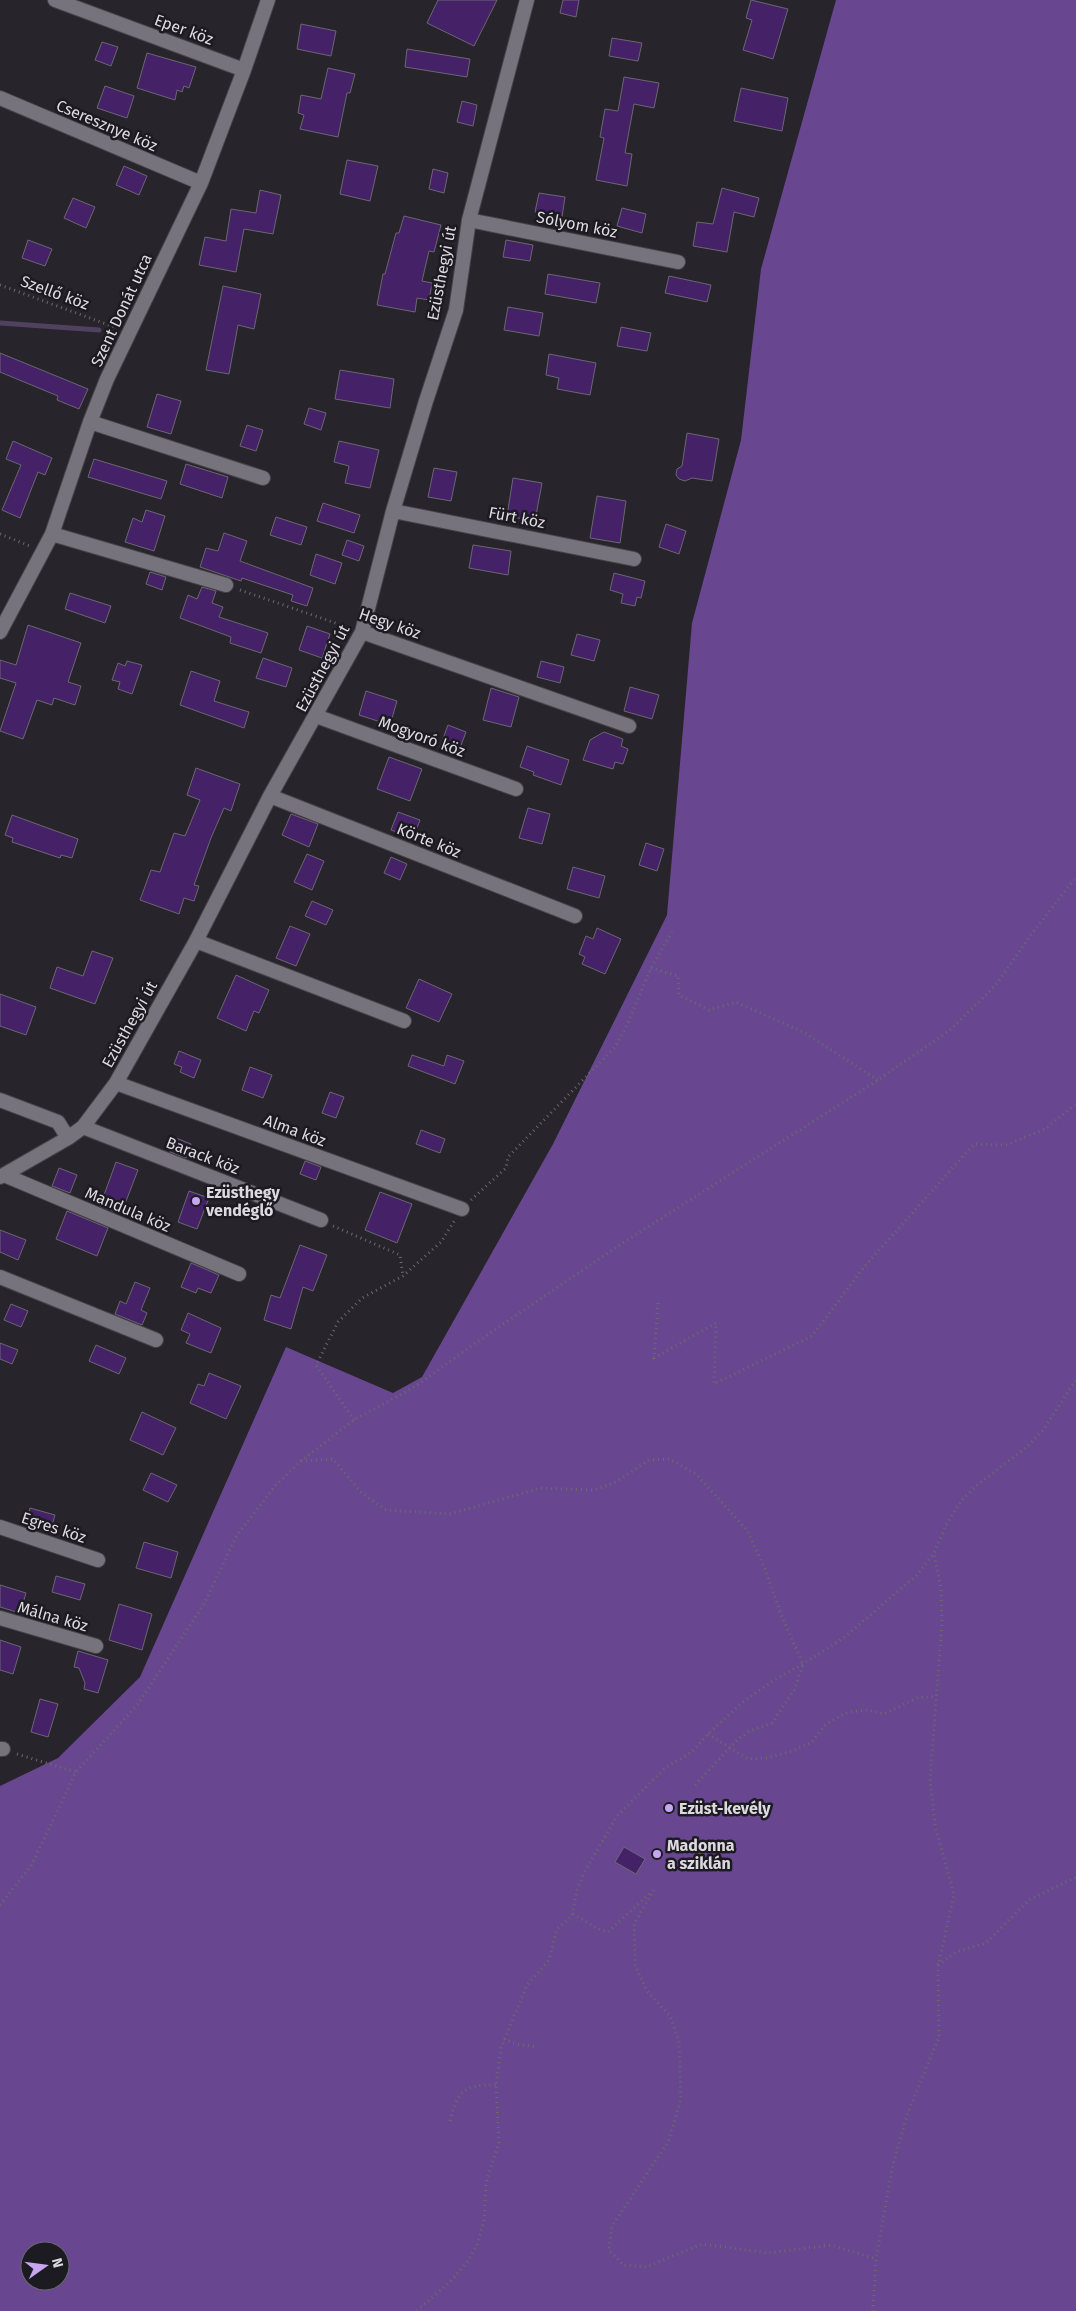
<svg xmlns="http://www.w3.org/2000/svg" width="1076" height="2311" font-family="'Fira Sans',sans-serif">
<rect width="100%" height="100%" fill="#27242b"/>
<!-- forest -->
<path fill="#684790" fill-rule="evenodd" d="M 836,0 L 1076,0 L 1076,2311 L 0,2311 L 0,1786 L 58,1758 L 140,1677 L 286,1347 L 393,1393 L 422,1377 L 553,1144 L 667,915 L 692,623 L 741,440 L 761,269 ZM 30,2251 L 60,2251 L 60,2281 L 30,2281 Z"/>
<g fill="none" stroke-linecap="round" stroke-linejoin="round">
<!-- stream -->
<path stroke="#514161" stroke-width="5" d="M 0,323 L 99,330"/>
</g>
<!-- building -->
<path fill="#452268" stroke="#6a6770" d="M 438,0 L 497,0 L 474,46 L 427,23 Z
M 563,0 L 579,0 L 576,17 L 560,13 Z
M 751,0 L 788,9 L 773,59 L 743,50 L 752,20 L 746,18 Z
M 301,24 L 336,31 L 331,56 L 297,49 Z
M 612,38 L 642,43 L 638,61 L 609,56 Z
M 102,42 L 118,47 L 111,66 L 95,60 Z
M 407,49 L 470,59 L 467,77 L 405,67 Z
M 147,53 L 196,67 L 189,88 L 184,86 L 182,92 L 177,90 L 175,100 L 137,88 Z
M 328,68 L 355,74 L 350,93 L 347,93 L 338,137 L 300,129 L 304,115 L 298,113 L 301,95 L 321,99 Z
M 624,77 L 659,83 L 654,108 L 634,104 L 625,153 L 632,154 L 627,186 L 596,180 L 604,138 L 600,137 L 605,109 L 618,111 Z
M 105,86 L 134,96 L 127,118 L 97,108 Z
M 741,88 L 788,98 L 782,131 L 734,121 Z
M 462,101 L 477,105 L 473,126 L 457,122 Z
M 347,160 L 378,166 L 370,201 L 340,194 Z
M 124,166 L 147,176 L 139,195 L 116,185 Z
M 433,169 L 448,173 L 444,193 L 429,189 Z
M 722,188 L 759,198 L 754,217 L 734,212 L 727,252 L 693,246 L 697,222 L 713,224 Z
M 260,190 L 281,195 L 273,234 L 244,229 L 236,272 L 199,265 L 205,237 L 226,241 L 231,209 L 256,213 Z
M 539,193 L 565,197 L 562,217 L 535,212 Z
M 73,198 L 95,207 L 86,228 L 64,218 Z
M 622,208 L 646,214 L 642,233 L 617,226 Z
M 404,216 L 441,225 L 434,252 L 429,251 L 422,281 L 432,283 L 429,300 L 417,298 L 415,312 L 377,305 L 383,274 L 385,274 L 396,233 L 399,233 Z
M 28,240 L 52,249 L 45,266 L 22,258 Z
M 506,240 L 533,245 L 530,261 L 503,257 Z
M 548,274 L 600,283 L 596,303 L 545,294 Z
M 669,276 L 711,285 L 707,302 L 665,293 Z
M 223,286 L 261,294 L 254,329 L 238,325 L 229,374 L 206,370 Z
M 508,307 L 543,313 L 539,336 L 504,330 Z
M 621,327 L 651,333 L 647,351 L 617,346 Z
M 0,353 L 88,389 L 79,409 L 57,400 L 58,396 L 0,372 Z
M 549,354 L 596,363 L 590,395 L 557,389 L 559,378 L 546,375 Z
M 340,370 L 394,379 L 390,408 L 335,399 Z
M 157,394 L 181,401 L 171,434 L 147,427 Z
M 309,408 L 326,413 L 321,430 L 304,424 Z
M 247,425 L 263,430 L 256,451 L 240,446 Z
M 687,433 L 719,439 L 712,481 L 692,478 L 685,481 L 679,479 L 676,475 L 677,469 L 682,466 Z
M 13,441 L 52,458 L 45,475 L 38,472 L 20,518 L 2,510 L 21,465 L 6,459 Z
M 339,441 L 379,450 L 370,488 L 345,483 L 349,466 L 334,462 Z
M 94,459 L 167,481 L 161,499 L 88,477 Z
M 186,464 L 228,477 L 222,498 L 180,484 Z
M 434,468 L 457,472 L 451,501 L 428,497 Z
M 513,478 L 542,483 L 535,521 L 507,516 Z
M 597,496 L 626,501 L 620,543 L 590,538 Z
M 323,503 L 360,515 L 354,533 L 317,521 Z
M 146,510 L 165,516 L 154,551 L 125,542 L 133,518 L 142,522 Z
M 276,517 L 307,527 L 301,545 L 270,535 Z
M 666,524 L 686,531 L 679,554 L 659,547 Z
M 224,533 L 247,541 L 240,561 L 313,588 L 307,606 L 291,601 L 293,595 L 242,578 L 241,581 L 200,567 L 206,548 L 218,551 Z
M 347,540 L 364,546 L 359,561 L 342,555 Z
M 473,545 L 511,551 L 508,575 L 469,568 Z
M 316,554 L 342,563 L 335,584 L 310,575 Z
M 150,572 L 166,577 L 162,590 L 146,584 Z
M 614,573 L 645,581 L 641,598 L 637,597 L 635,606 L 621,603 L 623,594 L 610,590 Z
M 202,587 L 216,591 L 212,603 L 223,607 L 219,617 L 268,633 L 261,653 L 230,643 L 231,637 L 180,618 L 188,595 L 197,599 Z
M 70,593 L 111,606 L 105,623 L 65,609 Z
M 28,625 L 81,643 L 68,682 L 81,686 L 75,705 L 54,698 L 52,705 L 37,700 L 23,739 L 0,731 L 16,683 L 0,678 L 0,660 L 16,665 Z
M 307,626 L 330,634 L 322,658 L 299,650 Z
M 577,634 L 600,640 L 594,661 L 571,655 Z
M 263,658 L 292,668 L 286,687 L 256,678 Z
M 127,661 L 142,665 L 132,694 L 118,689 L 120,682 L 112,680 L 118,663 L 125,666 Z
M 541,661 L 564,667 L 560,683 L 537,677 Z
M 191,671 L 220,681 L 214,701 L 249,712 L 244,728 L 180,705 Z
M 630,687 L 659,695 L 652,719 L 624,711 Z
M 491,688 L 519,697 L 511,727 L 483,720 Z
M 366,691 L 397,701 L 390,725 L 359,715 Z
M 448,725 L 466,732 L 457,756 L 439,749 Z
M 604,732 L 623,739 L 621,746 L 628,749 L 623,764 L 615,762 L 613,769 L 583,760 L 590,740 Z
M 527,746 L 569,760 L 561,785 L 533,775 L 534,772 L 520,767 Z
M 389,757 L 422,769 L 410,801 L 377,789 Z
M 196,768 L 240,784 L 231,811 L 224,808 L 211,838 L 194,885 L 199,886 L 194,901 L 184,898 L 179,914 L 140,900 L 151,870 L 160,872 L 174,833 L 185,836 L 200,800 L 187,795 Z
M 528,808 L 550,814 L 542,844 L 519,838 Z
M 398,812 L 420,820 L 413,838 L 391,830 Z
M 291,814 L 318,824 L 309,847 L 282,835 Z
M 12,815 L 78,839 L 72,858 L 61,855 L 60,858 L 12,842 L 13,838 L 5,835 Z
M 646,843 L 664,849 L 657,871 L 639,865 Z
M 307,854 L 324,861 L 312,890 L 294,882 Z
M 391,857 L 407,864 L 400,880 L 384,873 Z
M 573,867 L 605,876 L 599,898 L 567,889 Z
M 312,901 L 333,910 L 326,925 L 305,916 Z
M 290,926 L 310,934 L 296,966 L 276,958 Z
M 597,928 L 621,939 L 605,974 L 582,964 L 585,957 L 579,954 L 586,936 L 593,939 Z
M 92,951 L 113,958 L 95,1004 L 50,988 L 57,967 L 83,976 Z
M 236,975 L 269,990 L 259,1013 L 254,1011 L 246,1031 L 217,1018 Z
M 419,979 L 452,994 L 439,1022 L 406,1008 Z
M 0,994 L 36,1007 L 26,1035 L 0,1026 Z
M 179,1051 L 201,1060 L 194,1078 L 180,1072 L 182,1067 L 174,1064 Z
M 412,1055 L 444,1066 L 447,1055 L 464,1061 L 455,1084 L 408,1066 Z
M 250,1067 L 272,1075 L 263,1098 L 242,1090 Z
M 330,1092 L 344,1097 L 336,1118 L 322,1113 Z
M 421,1130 L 445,1139 L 440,1153 L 416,1144 Z
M 176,1138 L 191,1144 L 186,1158 L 170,1152 Z
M 305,1161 L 321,1167 L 316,1180 L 300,1174 Z
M 116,1162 L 138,1170 L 123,1209 L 117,1207 L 115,1212 L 100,1206 Z
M 59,1168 L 77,1175 L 70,1193 L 52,1186 Z
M 189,1191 L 209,1198 L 197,1229 L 178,1222 Z
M 380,1192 L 412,1204 L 397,1243 L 365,1230 Z
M 67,1211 L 108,1228 L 97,1256 L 56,1239 Z
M 0,1230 L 26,1240 L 18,1260 L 0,1252 Z
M 300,1245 L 327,1255 L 313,1291 L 303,1287 L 291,1329 L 264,1320 L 271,1295 L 280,1298 Z
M 191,1263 L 219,1275 L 211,1293 L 198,1288 L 196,1293 L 181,1287 Z
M 135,1282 L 150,1288 L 141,1310 L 147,1313 L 142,1325 L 115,1314 L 120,1301 L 126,1304 Z
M 11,1304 L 28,1311 L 21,1327 L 4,1320 Z
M 188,1313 L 221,1328 L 211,1353 L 186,1343 L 190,1334 L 181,1330 Z
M 0,1343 L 18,1350 L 12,1364 L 0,1359 Z
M 96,1345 L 126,1358 L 119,1374 L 89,1361 Z
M 209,1373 L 241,1386 L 226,1419 L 190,1403 L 198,1384 L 204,1386 Z
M 142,1412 L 176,1428 L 163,1455 L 130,1440 Z
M 151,1473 L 177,1485 L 168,1502 L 143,1490 Z
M 30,1508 L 55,1515 L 51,1529 L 26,1522 Z
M 144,1542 L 178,1552 L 171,1578 L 136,1568 Z
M 56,1576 L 85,1584 L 80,1600 L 52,1592 Z
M 0,1585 L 26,1593 L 20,1613 L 0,1607 Z
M 119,1604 L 152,1614 L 142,1650 L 109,1640 Z
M 0,1640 L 21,1647 L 13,1674 L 0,1670 Z
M 78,1651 L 108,1660 L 98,1693 L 84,1689 L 85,1683 L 79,1668 L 74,1667 Z
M 40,1699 L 58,1704 L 48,1737 L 31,1732 Z
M 624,1847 L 645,1859 L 636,1874 L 615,1862 Z"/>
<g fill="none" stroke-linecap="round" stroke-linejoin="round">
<!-- street casing -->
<g stroke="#454249" stroke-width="16">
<path id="street" d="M 55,0 L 244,70
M 0,98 L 201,183
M 469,220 L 678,262
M 90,422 L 263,478
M 393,511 L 634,559
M 52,534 L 226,585
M 0,632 L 52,534 L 90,422 L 107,379 L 201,183 L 244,70 L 268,0
M 362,632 L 629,726
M 316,716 L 516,789
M 270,796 L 575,916
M 196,941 L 404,1021
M 116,1083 L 462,1209
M 0,1100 L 58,1122 L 68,1138
M 83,1127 L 321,1220
M 4,1175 L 239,1274
M 0,1177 L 68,1138 L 83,1127 L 116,1083 L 196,941 L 270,796 L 362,632 L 393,511 L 426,401 L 456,310 L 469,220 L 527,0
M 0,1277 L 156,1340
M 0,1527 L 98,1560
M 0,1618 L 96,1646
M 0,1749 L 3,1749"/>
</g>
<!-- path -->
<path stroke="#6b696f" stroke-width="3" stroke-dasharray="1 4" stroke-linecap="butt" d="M 0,285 L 117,328
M 0,534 L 30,546
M 240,590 L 347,627
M 651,968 L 678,976 L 679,995 L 709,1010 L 736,1002 L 805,1033 L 878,1080
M 471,1200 L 506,1168 L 508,1157 L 615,1047 L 627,1025 L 651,968 L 672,932
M 333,1226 L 400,1255 L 403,1276
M 658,1303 L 654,1358 L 716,1323 L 714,1384 L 812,1336 L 864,1267 L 974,1144 L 1006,1145 L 1045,1129 L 1076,1104
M 354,1420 L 316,1365 L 338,1322 L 362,1298 L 403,1276 L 441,1242 L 455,1220
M 301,1461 L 333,1459 L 361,1492 L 386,1510 L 450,1514 L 541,1488 L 594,1490 L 614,1483 L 649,1460 L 670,1459 L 697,1475 L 747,1530 L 765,1569 L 782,1617 L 803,1664 L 794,1690 L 772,1723 L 750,1731 L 738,1739 L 695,1785
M 708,1734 L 748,1759 L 767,1758 L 789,1752 L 811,1743 L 826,1724 L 848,1712 L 867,1710 L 884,1714 L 917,1698 L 937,1696
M 17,1754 L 76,1772
M 654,1890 L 634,1924 L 635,1965 L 647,1991 L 670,2016 L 679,2041 L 681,2099 L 668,2142 L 612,2226 L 609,2250 L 623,2265 L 646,2267 L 702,2244 L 768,2253 L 831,2245 L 876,2259
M 0,1905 L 31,1866 L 76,1772 L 138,1704 L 204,1604 L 237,1535 L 276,1485 L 301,1461 L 354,1420 L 416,1386 L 474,1344 L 621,1244 L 878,1080 L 950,1030 L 995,986 L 1030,936 L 1076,877
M 573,1914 L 600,1930 L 608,1932 L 650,1893
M 938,1965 L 956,1952 L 986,1943 L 1029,1900 L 1076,1877
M 504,2039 L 516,2044 L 537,2047
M 450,2121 C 458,2090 464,2085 496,2085
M 417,2311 L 453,2279 L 467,2262 L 477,2245 L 484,2221 L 486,2183 L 499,2142 L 496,2085 L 501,2048 L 527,1985 L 549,1960 L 557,1929 L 572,1916 L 577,1890 L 584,1873 L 617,1816 L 665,1768 L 692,1752 L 708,1734 L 744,1701 L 774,1680 L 803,1664 L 842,1639 L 916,1576 L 934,1553 L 947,1523 L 961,1501 L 976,1486 L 1028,1446 L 1043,1430 L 1076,1380
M 873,2311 L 876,2259 L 893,2164 L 908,2112 L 939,2037 L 938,1966 L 954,1895 L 935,1825 L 930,1779 L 942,1623 L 941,1589 L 934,1554"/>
<!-- street -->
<use href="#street" stroke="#77737c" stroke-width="14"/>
</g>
<!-- markers -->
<g fill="#c6a6f0" stroke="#1d1b22" stroke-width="2">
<circle cx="196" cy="1201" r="5"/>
<circle cx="669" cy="1808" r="5"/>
<circle cx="657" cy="1854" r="5"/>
</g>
<g text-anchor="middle" stroke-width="5" stroke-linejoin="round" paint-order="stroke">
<!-- street labels -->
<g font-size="16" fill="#dcdadf" stroke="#1d1b22">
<text transform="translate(184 29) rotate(20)" y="6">Eper köz</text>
<text transform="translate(107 125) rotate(23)" y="6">Cseresznye köz</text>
<text transform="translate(577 224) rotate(11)" y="6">Sólyom köz</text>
<text transform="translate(441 273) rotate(-79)" y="6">Ezüsthegyi út</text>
<text transform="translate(55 292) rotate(20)" y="6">Szellő köz</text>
<text transform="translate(121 310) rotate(-65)" y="6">Szent Donát utca</text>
<text transform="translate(517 517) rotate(11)" y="6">Fürt köz</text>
<text transform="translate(390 623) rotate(19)" y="6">Hegy köz</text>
<text transform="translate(322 668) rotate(-62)" y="6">Ezüsthegyi út</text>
<text transform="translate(422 736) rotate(20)" y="6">Mogyoró köz</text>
<text transform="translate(429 840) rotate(22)" y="6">Körte köz</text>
<text transform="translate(129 1024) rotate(-61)" y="6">Ezüsthegyi út</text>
<text transform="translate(295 1130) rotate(20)" y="6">Alma köz</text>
<text transform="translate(203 1155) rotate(21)" y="6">Barack köz</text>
<text transform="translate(128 1209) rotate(23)" y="6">Mandula köz</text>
<text transform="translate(54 1527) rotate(18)" y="6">Egres köz</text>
<text transform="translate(53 1616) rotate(16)" y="6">Málna köz</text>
</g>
<!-- poi labels -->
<g font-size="16" font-weight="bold" fill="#dcdadf" stroke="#1d1b22" text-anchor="start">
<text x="206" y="1198">Ezüsthegy<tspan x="206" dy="18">vendéglő</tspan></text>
<text x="679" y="1814">Ezüst-kevély</text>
<text x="667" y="1851">Madonna<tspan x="667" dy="18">a sziklán</tspan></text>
</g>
</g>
<!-- north arrow -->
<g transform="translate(45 2266) rotate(76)"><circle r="24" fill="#1d1b22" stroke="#69676e"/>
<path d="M0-4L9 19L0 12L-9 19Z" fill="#c6a6f0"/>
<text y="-8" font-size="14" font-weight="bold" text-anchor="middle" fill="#dcdadf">N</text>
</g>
</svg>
